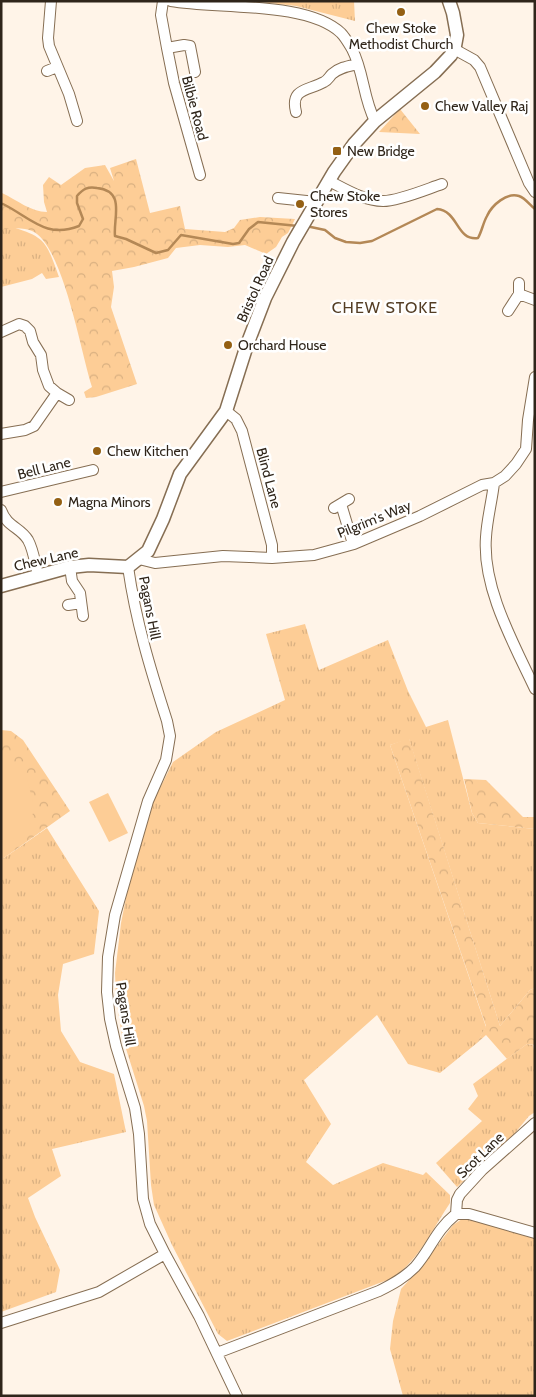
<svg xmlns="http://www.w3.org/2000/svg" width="536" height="1397" font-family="Cabin,sans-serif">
<defs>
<pattern id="grass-tufts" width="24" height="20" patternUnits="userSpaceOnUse" patternTransform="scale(1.25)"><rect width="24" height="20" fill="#fdcd96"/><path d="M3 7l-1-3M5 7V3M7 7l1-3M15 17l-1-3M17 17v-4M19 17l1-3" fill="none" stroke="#d9b081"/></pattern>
<pattern id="forest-crowns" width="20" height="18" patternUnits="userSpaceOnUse" patternTransform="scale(1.25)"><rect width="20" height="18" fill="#fdcd96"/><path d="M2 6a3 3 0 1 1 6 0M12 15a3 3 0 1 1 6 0" fill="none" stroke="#d9b081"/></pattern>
</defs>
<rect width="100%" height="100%" fill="#fff4e8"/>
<!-- grass -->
<path fill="url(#grass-tufts)" d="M 251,1 L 354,1 L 355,21 L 296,6 Z
M 9,226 C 46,237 46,241 59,277 L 46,279 L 42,273 L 32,279 L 1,287 L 1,227 Z
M 305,624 L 319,670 L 388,640 L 408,691 L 426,727 L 448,720 L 472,813 L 478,823 L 535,829 L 535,988 L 530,990 L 500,1026 L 409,739 L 390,745 L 486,1027 L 477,1043 L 440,1073 L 408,1064 L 377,1015 L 304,1080 L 331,1124 L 306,1162 L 333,1185 L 383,1163 L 423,1175 L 426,1172 L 450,1195 L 450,1203 C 433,1228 417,1264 390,1279 L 227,1341 L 218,1334 L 172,1245 L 154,1205 L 151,1185 L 147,1121 L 144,1106 L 122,1036 L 116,998 L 115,973 L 121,923 L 127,893 L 154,800 L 173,762 L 216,732 L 285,700 L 266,634 Z
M 47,828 L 99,911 L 94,954 L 63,964 L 58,995 L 61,1031 L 80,1062 L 114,1074 L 126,1132 L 52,1149 L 61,1176 L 28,1198 L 35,1217 L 60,1270 L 56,1292 L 1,1312 L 1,860 Z
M 527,1044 L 533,1045 L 535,1055 L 535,1112 L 529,1116 L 510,1139 L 457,1187 L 436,1163 L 482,1121 L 468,1109 L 478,1096 L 473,1084 Z
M 462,1219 L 472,1220 L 535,1239 L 535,1396 L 403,1396 L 390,1349 L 393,1321 L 401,1289 L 421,1267 L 453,1225 Z"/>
<!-- forest -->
<path fill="url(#forest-crowns)" d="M 400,109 L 420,134 L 379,132 Z
M 136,159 L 150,213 L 180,206 L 185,229 L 225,232 L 234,228 L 240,220 L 260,217 L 295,219 L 288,233 L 282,237 L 276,247 L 266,254 L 245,245 L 228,247 L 200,245 L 176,248 L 168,258 L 134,267 L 112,271 L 114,287 L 111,307 L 137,384 L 96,397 L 86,398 L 84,392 L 92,387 C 81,354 63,244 32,231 C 24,227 9,228 1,230 L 1,194 L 2,193 C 17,200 31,212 47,212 L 44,202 L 43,185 L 49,177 L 61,185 L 85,168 L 105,165 L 114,181 L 110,168 Z
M 1,730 L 11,731 L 23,740 L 70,811 L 1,860 Z
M 409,738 L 500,1026 L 530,990 L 535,988 L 535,1045 L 527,1044 L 507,1059 L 486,1035 L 477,1043 L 486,1026 L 390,745 Z
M 464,779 L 486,780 L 523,817 L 535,817 L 535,829 L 478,823 L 472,813 Z"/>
<!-- pitch -->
<path fill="#fdcd96" d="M 1,750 L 7,752 L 27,779 L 33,802 L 33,813 L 30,824 L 23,833 L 1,847 Z
M 108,793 L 128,833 L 109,842 L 89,802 Z"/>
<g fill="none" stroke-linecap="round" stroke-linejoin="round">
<!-- stream -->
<path stroke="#b48856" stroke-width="2.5" d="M 1,204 L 3,204 C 31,218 46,239 79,226 L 83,219 L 77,203 L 77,196 C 83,189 88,186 97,188 C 126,191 113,218 115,236 L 126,239 L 156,253 L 168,250 L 181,235 L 233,244 L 239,243 L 249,229 L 258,222 L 298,226
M 306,226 L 325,230 L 335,238 L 346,242 L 360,243 L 372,241 L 437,209 C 459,211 456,241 478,238 C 482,231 483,223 487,216 C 492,205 507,192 519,196 C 525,198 530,205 535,209"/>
<!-- minor casing -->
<g stroke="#866e53" stroke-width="12">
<path id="minor" d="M 51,1 L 48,38 L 49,46 L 69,94 L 77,121
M 163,1 L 161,15 L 167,48 L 184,45 L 190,46 L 195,72
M 171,1 C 217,9 307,1 341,33 C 345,37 349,44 352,49 C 364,72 363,98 375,121
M 167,48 L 174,83 L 200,175
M 454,49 L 474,60 L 480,67 L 529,183 L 535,192
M 47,71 L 57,67
M 296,112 C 290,88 308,91 324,82 C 328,80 329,77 332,74 C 340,67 349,66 358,64
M 329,181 C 345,189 364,201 383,201 C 399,201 427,189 442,184
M 278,198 L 316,202
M 519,294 L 535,300
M 508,311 L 519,294 L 519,283
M 1,332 L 19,324 L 25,326 L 30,331 L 33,342 L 41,355 L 43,370 L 49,386 L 57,393
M 226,411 L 236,419 L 242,431 L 272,545 L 272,558
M 1,434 L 25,430 L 34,426 L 57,393 L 69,400
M 494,483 C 492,501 487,519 486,537 C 482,588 514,644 535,689
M 1,492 L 93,470
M 341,504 L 353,544
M 334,508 L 349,499
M 1,510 C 7,527 20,527 28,540 C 34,551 35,564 38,575
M 139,559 L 155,563 L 223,556 L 272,558 L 314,555 L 354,544 L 420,516 L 482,485 L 494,483 L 505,476 L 516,464 L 526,449 L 528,420 L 535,377
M 70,567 L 72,581 L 80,593 L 83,616
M 128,567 C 136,622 150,668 167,721 L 170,736 L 166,760 L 148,801 L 115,915 L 108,957 L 107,992 L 110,1019 L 116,1046 L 135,1108 L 139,1134 L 143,1199 L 150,1224 L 165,1254 L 199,1316 L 237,1396
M 68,605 L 81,603
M 456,1214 L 457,1200 L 460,1194 L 482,1170 L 535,1123
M 456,1214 L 469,1214 L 535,1233
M 1,1323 L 99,1292 L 165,1254
M 217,1353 L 379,1291 C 393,1284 404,1278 415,1267 C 431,1249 435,1231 456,1214"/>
</g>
<!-- major casing -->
<g stroke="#866e53" stroke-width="15">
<path id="major" d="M 1,586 L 70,567 L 89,565 L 128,567 L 148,551 L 163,519 L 180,474 L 226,411 L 247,345 L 265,298 L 293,242 L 334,172 L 354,144 L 375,121 L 435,72 L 451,55 L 455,46 L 457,35 L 453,13 L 449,1"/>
</g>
<!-- minor -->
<use href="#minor" stroke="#fff" stroke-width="10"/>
<!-- major -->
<use href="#major" stroke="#fff" stroke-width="12"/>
</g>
<!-- markers -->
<g fill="#946014" stroke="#fff" stroke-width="2">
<circle cx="401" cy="12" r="5"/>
<circle cx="425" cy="106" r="5"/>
<rect x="332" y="146" width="10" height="10" rx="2.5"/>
<circle cx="300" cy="204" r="5"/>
<circle cx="228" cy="345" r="5"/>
<circle cx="97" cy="451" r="5"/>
<circle cx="58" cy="502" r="5"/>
</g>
<g text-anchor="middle" stroke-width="5" stroke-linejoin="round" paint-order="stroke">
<!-- poi labels -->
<g font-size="14" fill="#2f251a" stroke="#fff" text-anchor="start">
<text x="401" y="33" text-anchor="middle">Chew Stoke<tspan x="401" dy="16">Methodist Church</tspan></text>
<text x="435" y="111">Chew Valley Raj</text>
<text x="347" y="156">New Bridge</text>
<text x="310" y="201">Chew Stoke<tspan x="310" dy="16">Stores</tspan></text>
<text x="238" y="350">Orchard House</text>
<text x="107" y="456">Chew Kitchen</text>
<text x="68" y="507">Magna Minors</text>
</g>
<!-- street labels -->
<g font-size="14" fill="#2f251a" stroke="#fff">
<text transform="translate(195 108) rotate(75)" y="5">Bilbie Road</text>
<text transform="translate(255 289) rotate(-66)" y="5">Bristol Road</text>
<text transform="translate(44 468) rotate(-14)" y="5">Bell Lane</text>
<text transform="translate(269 478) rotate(75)" y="5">Blind Lane</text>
<text transform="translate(374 519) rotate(-22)" y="5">Pilgrim's Way</text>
<text transform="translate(46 559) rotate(-13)" y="5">Chew Lane</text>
<text transform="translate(150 608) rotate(79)" y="5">Pagans Hill</text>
<text transform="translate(126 1014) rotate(81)" y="5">Pagans Hill</text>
<text transform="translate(480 1155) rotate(-44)" y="5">Scot Lane</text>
</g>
<!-- quarter labels -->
<g font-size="16" letter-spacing="1" fill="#543e25" stroke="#fff">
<text x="385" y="313">CHEW STOKE</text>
</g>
</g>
<!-- border -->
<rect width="536" height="1397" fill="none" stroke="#2f251a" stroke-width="5"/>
</svg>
